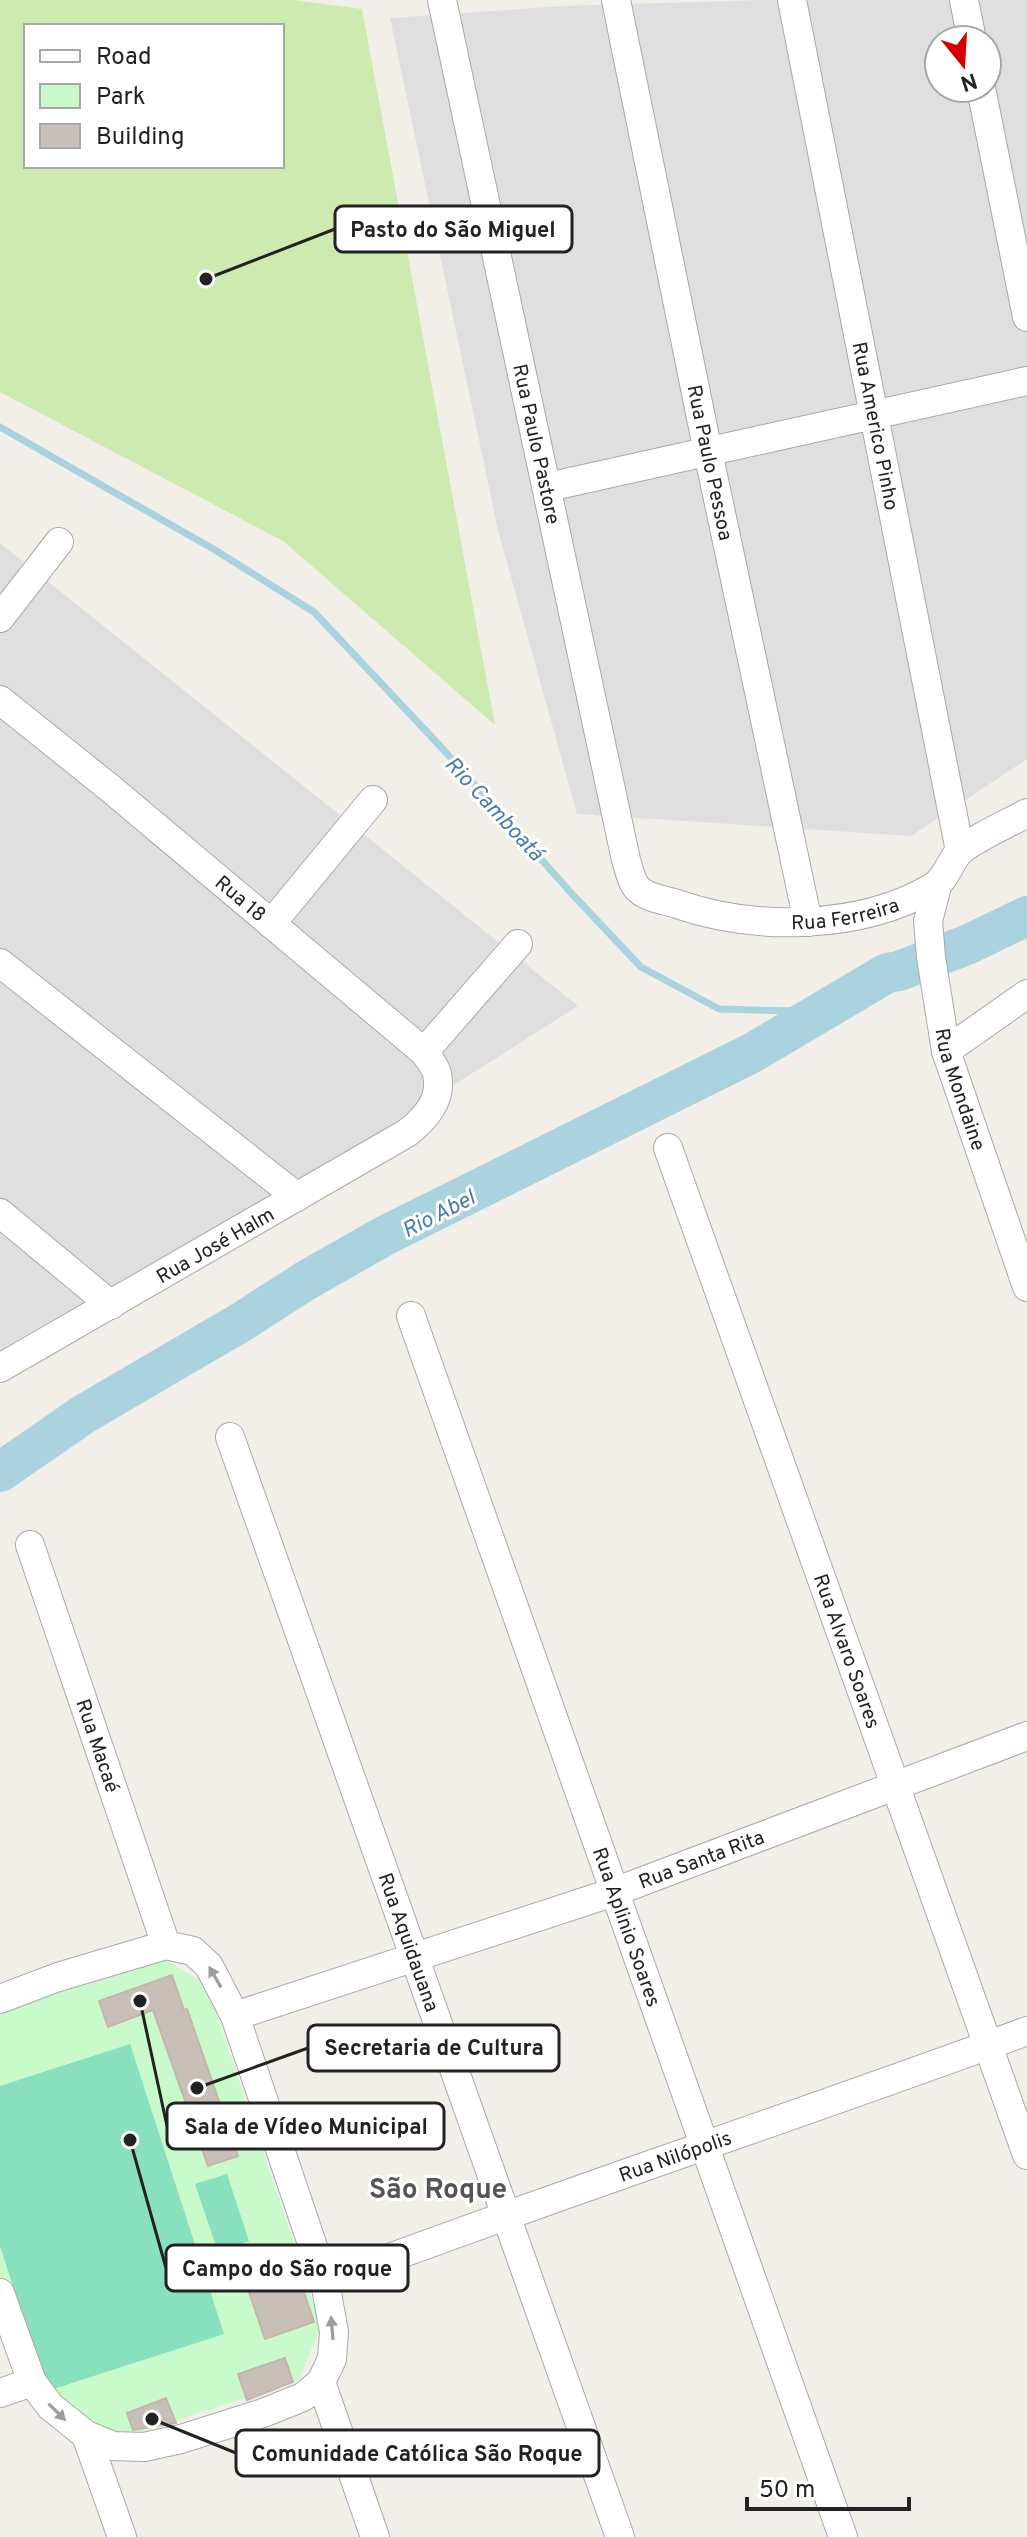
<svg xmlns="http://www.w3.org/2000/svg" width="1027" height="2537" font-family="Overpass,sans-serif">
<rect width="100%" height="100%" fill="#f2efe9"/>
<!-- residential -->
<path fill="#e0dfdf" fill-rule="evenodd" d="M 761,0 L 1027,0 L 1027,759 L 911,836 L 577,814 L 498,530 L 390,18 L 564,6 ZM 939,40 L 987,40 L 987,88 L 939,88 Z
M 0,543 L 578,1006 L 0,1373 Z"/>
<!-- grass -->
<path fill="#cdebb0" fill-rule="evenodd" d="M 0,0 L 293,0 L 362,9 L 495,725 L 283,541 L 0,392 ZM 26,26 L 282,26 L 282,166 L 26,166 Z"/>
<!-- park -->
<path fill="#c8facc" d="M 163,1958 L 206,1984 L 303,2269 L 320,2328 L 299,2380 L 123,2438 L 55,2399 L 0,2284 L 0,2010 Z"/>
<!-- pitch -->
<path fill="#88e0be" d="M 130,2044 L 224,2334 L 47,2391 L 0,2246 L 0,2086 Z
M 227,2174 L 249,2241 L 218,2252 L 195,2184 Z"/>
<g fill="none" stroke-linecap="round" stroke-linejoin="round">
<!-- stream -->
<path stroke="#aad3df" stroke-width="7" d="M 0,427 L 215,550 L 314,612 L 441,747 L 573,895 L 641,967 L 719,1009 L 795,1011 L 887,973"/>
<!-- river -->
<path stroke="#aad3df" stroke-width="40" d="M 0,1472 L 84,1414 L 243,1321 L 305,1281 L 386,1235 L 752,1053 L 887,973 L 899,971 L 969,944 L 1027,916"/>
</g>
<!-- building -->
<path fill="#c7bfb8" stroke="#c4b6ab" stroke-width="2" d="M 172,1975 L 184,2010 L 187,2009 L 238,2156 L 208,2166 L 153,2010 L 108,2027 L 99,2001 Z
M 290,2252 L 314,2322 L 265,2339 L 241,2269 Z
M 285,2358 L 293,2382 L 247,2400 L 238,2374 Z
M 166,2398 L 176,2423 L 133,2430 L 127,2413 Z"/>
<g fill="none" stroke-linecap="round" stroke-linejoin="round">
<!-- minor casing -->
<g stroke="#a9a9a9" stroke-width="30">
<g id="minor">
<path id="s1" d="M 442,0 L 626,860 C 629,869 631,881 637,888 C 646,898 665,900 677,904 C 754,931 861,930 933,887 C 945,880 950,863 958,853 C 969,841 1011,822 1027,813"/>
<path id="s2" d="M 616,0 L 708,452 L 808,922"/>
<path id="s3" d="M 792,0 L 960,851"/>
<path d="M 964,0 L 972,40"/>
<path d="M 981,88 L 1027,317"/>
<path d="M 548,487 L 1027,381"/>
<path d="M 0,618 L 59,542"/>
<path id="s4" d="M 0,700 L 111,789 L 424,1052 C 428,1058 436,1067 437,1074 C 443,1100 425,1119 407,1133 L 0,1368"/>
<path id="s5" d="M 937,886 L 928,921 L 931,957 L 946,1051 L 1027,1287"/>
<path d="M 271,924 L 373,800"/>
<path d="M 0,963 L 297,1197"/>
<path d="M 946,1051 L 1027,994"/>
<path d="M 424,1052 L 518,944"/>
<path id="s6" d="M 668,1148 L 1027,2155"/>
<path d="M 0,1213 L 111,1305"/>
<path id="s7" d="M 411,1316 L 843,2537"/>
<path id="s8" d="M 230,1437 L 620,2537"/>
<path id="s9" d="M 30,1545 L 166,1945"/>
<path d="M 0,1999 L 58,1977 L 166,1945 L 193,1951 L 209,1966 L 235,2016 L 325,2282 L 334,2332 L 332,2359 L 321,2382 L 303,2397 L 263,2413 L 181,2439 L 144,2447 L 113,2446 L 86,2435 L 50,2406 L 32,2382 L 0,2293"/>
<path id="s10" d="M 235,2016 L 614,1892 L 1027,1736"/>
<path id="s11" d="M 325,2282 C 558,2194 794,2117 1027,2031"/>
<path d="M 321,2382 L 375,2537"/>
<path d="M 0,2393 L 32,2382"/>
<path d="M 86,2435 L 122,2537"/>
</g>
</g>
<!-- minor -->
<use href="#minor" stroke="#fff" stroke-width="28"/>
</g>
<!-- one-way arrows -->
<defs><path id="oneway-solid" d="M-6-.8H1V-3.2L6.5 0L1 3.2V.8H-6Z" transform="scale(2)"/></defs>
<g fill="#9c9c9c">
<use href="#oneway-solid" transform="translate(215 1977) rotate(-120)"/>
<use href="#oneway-solid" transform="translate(332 2328) rotate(-95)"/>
<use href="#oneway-solid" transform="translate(57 2412) rotate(45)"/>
</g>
<g text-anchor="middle" stroke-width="6" stroke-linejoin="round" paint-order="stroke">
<!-- street labels -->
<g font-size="20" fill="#222" stroke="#fff">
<text dy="7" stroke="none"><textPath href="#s3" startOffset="434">Rua Americo Pinho</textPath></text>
<text dy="7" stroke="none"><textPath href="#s1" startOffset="454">Rua Paulo Pastore</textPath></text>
<text dy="7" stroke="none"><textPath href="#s2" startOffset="472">Rua Paulo Pessoa</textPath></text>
<text dy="7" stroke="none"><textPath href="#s4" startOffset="312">Rua 18</textPath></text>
<text dy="7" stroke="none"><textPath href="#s1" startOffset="1124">Rua Ferreira</textPath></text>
<text dy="7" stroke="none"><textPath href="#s5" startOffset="208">Rua Mondaine</textPath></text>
<text transform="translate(215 1245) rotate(-30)" y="7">Rua José Halm</text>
<text dy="7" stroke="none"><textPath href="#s6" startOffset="534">Rua Alvaro Soares</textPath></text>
<text dy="7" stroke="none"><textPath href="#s9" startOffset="212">Rua Macaé</textPath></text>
<text dy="7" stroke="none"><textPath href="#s10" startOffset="492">Rua Santa Rita</textPath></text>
<text dy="7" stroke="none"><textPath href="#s7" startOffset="648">Rua Aplinio Soares</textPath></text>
<text dy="7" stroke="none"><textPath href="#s8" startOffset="536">Rua Aquidauana</textPath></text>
<text dy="7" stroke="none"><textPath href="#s11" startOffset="372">Rua Nilópolis</textPath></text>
</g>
<!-- water labels -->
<g font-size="22" font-style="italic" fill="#4a7aab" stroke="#fff">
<text transform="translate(495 808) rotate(47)" y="8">Rio Camboatá</text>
<text transform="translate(438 1213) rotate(-27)" y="8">Rio Abel</text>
</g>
<!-- district labels -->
<g font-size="28" font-weight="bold" fill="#555" stroke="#fff">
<text x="438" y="2198">São Roque</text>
</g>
</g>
<!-- callouts -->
<path fill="none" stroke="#222" stroke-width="3" d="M206 279L335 229M197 2088L308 2048M140 2001L167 2126M130 2140L166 2268M152 2419L236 2453"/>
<g fill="#222" stroke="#fff" stroke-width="3">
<circle cx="206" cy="279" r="8"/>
<circle cx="197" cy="2088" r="8"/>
<circle cx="140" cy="2001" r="8"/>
<circle cx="130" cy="2140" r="8"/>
<circle cx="152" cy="2419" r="8"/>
</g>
<g fill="#fff" stroke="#222" stroke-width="3">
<rect x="335" y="206" width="237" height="46" rx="8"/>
<rect x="308" y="2025" width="251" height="46" rx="8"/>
<rect x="167" y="2103" width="277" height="46" rx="8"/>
<rect x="166" y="2245" width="242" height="46" rx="8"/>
<rect x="236" y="2430" width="363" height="46" rx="8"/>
</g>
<g font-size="22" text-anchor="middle" font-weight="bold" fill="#222">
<text x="453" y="237">Pasto do São Miguel</text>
<text x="434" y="2055">Secretaria de Cultura</text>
<text x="306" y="2134">Sala de Vídeo Municipal</text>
<text x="287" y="2276">Campo do São roque</text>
<text x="417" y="2461">Comunidade Católica São Roque</text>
</g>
<!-- legend -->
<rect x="24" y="24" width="260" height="144" fill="#ffffff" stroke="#a7a7a7" stroke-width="2"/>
<rect x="40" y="50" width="40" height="12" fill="#ffffff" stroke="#a7a7a7" stroke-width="2"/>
<text x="96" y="64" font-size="24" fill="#222222">Road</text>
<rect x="40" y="84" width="40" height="24" fill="#c8facc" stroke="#a7a7a7" stroke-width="2"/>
<text x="96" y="104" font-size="24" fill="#222222">Park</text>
<rect x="40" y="124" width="40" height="24" fill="#c7bfb8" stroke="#a7a7a7" stroke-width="2"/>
<text x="96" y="144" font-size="24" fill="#222222">Building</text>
<!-- north arrow -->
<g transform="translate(963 64) rotate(162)"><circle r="38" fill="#ffffff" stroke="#a7a7a7" stroke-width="2"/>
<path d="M0-6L14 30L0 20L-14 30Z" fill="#d40000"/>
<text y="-12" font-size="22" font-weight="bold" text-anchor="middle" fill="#222222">N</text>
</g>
<!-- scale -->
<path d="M747 2497v12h162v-12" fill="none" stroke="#222222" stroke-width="4"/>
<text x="759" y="2497" font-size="24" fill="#222222" stroke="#ffffff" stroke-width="6" paint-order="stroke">50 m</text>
</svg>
